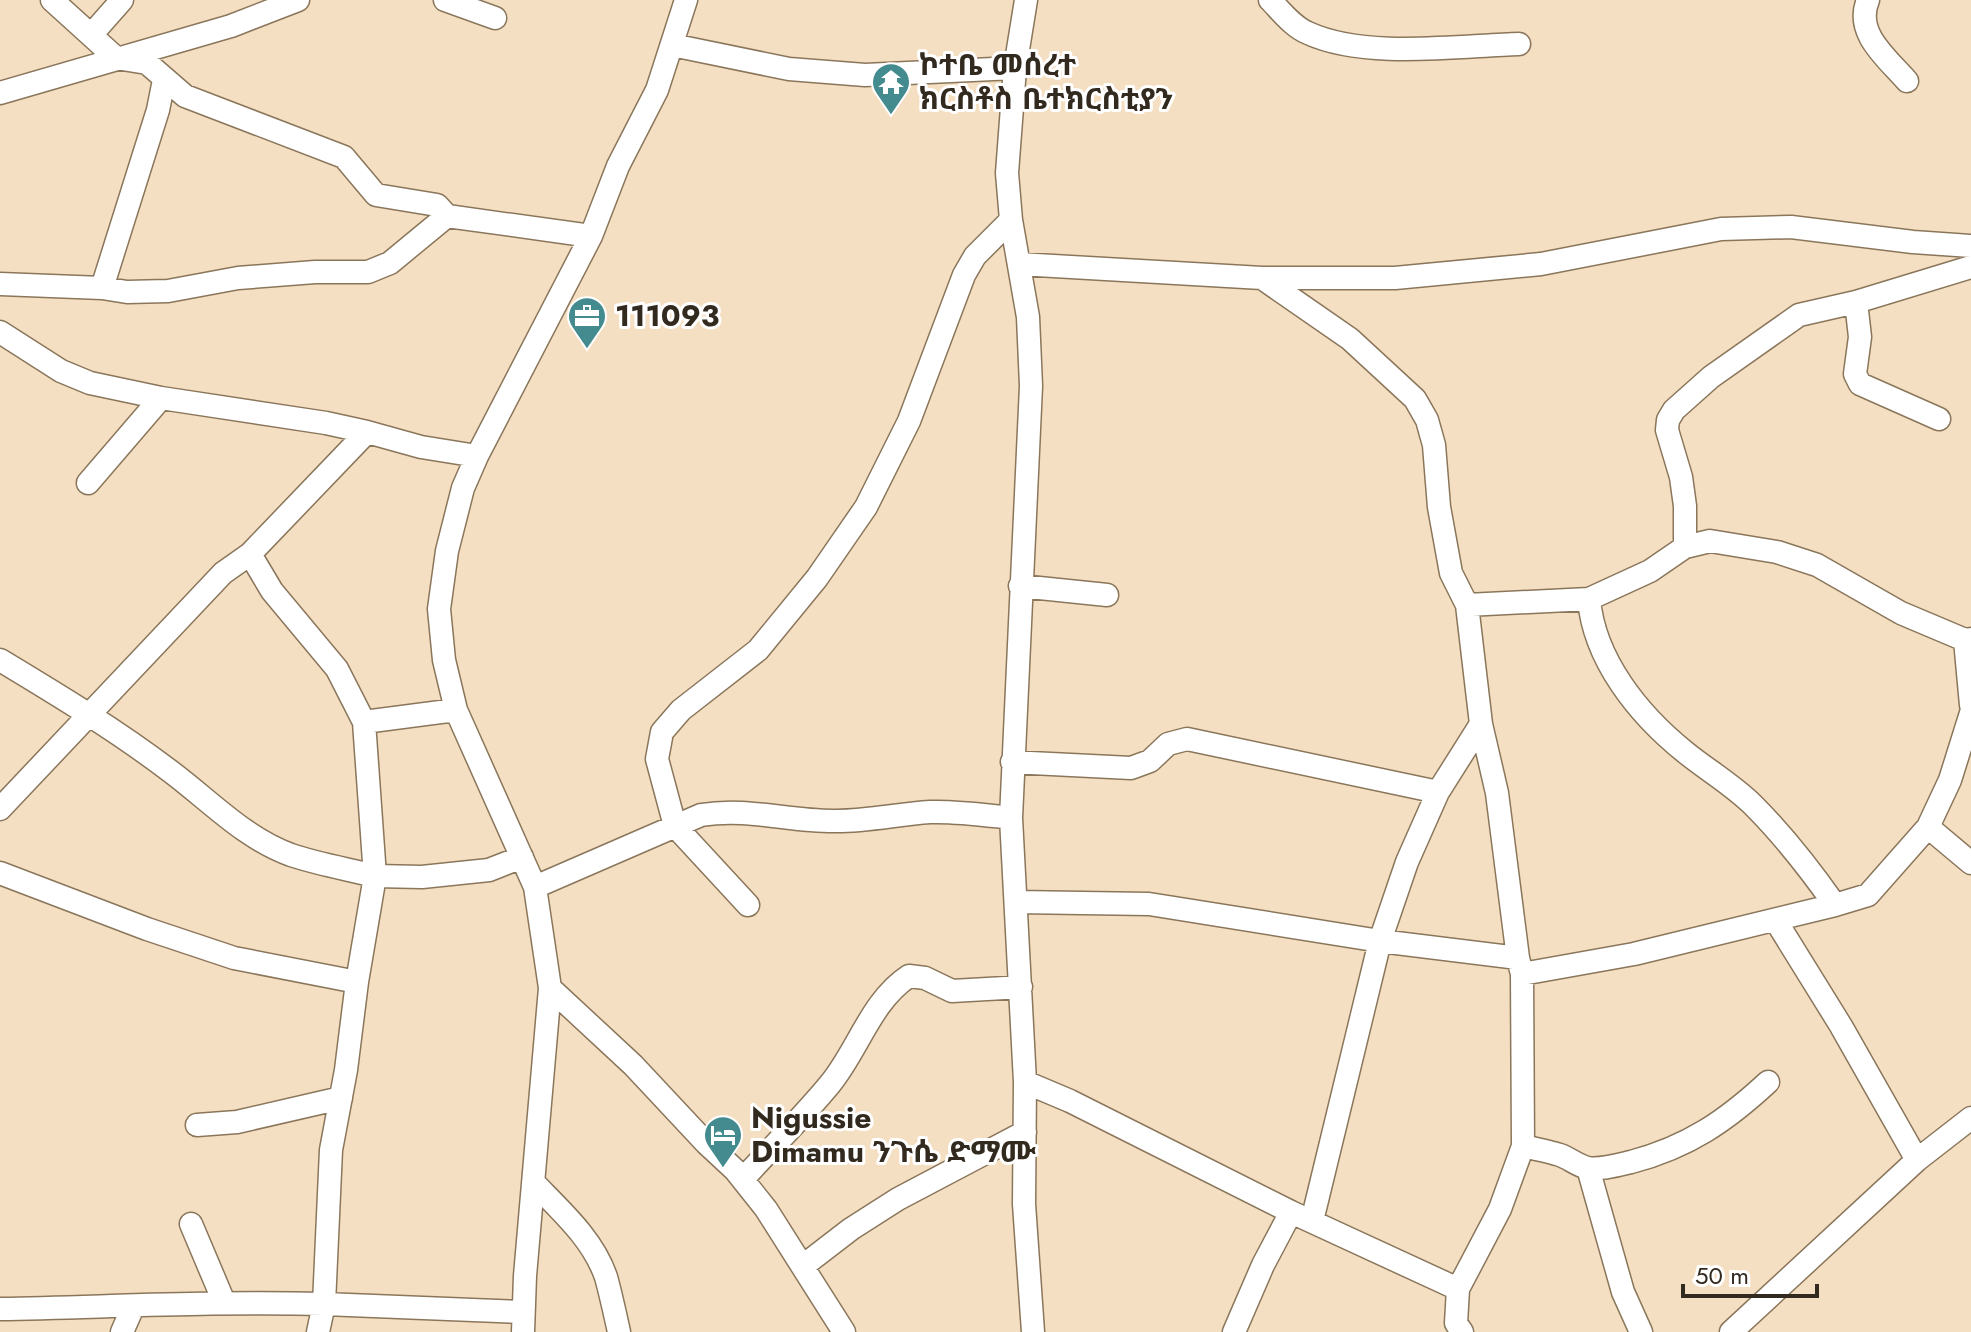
<svg xmlns="http://www.w3.org/2000/svg" width="1971" height="1332" font-family="Jost,'Noto Sans Ethiopic',sans-serif">
<rect width="100%" height="100%" fill="#f5dfc2"/>
<g fill="none" stroke-linecap="round" stroke-linejoin="round">
<!-- minor casing -->
<g stroke="#8a765b" stroke-width="25">
<path id="minor" d="M 52,0 L 116,58 L 147,63 L 185,96 L 344,157 L 376,195 L 437,205 L 447,216 L 591,236
M 445,0 L 495,18
M 1026,0 L 1015,68 L 1007,173 L 1011,220 L 1028,317 L 1031,386 L 1011,818 L 1025,1082 L 1024,1204 L 1033,1332
M 1270,0 C 1281,11 1293,27 1308,33 C 1364,59 1457,46 1519,44
M 1868,0 C 1854,33 1887,58 1907,81
M 92,34 L 122,0
M 672,45 L 789,69 L 865,75 L 1015,68
M 0,93 L 231,26 L 298,0
M 1019,264 L 1262,278 L 1350,339 L 1415,399 L 1427,420 L 1434,445 L 1439,507 L 1451,573 L 1467,605 L 1589,599 C 1594,660 1639,715 1685,752 C 1707,770 1733,785 1753,805 C 1785,837 1809,868 1835,905 L 1868,895 L 1928,827
M 1262,278 L 1395,278 L 1541,264 L 1721,229 L 1791,227 L 1913,242 L 1971,246
M 0,284 L 102,288 L 127,292 L 168,291 L 238,278 L 315,272 L 368,272 L 390,263 L 447,216
M 102,288 L 158,110 L 164,80
M 1856,302 L 1860,337 L 1855,374 L 1860,384 L 1939,419
M 0,332 L 61,371 L 90,383 L 161,398 L 326,423 L 367,432
M 88,483 L 161,398
M 1685,547 L 1685,506 L 1681,477 L 1667,430 L 1668,420 L 1674,410 L 1711,377 L 1799,315 L 1856,302 L 1971,267
M 250,554 L 367,432 L 421,447 L 477,456
M 1020,586 L 1107,595
M 1589,599 L 1650,571 L 1685,547 L 1710,541 L 1777,552 L 1817,565 L 1901,613 L 1965,640 L 1971,639
M 1965,640 L 1971,705
M 0,660 C 58,695 116,730 170,771 C 209,800 244,838 291,855 C 318,864 347,869 375,876 L 364,722
M 1971,713 L 1950,780 L 1928,827 L 1971,863
M 1012,762 L 1131,768 L 1150,761 L 1168,744 L 1187,739 L 1438,792
M 0,809 L 223,573 L 250,554 L 272,591 L 337,669 L 364,722 L 456,710
M 0,873 L 147,929 L 234,958 L 357,982
M 535,887 L 701,815 C 749,807 789,822 837,821 C 868,821 899,814 930,812 C 957,811 984,815 1011,818
M 1016,902 L 1149,904 L 1380,941 L 1518,958
M 748,905 L 675,826 L 657,759 L 662,732 L 681,710 L 758,650 L 817,578 L 866,507 L 909,421 L 964,275 L 975,256 L 1011,220
M 1776,921 L 1841,1026 L 1917,1160
M 1522,974 L 1634,954 L 1835,905
M 550,988 L 633,1065 L 706,1143 L 735,1170 L 766,1209 L 844,1332
M 1025,1082 L 1070,1101 L 1291,1212 L 1458,1289
M 197,1125 L 237,1122 L 341,1098
M 1523,1146 C 1535,1149 1548,1151 1560,1155 C 1569,1158 1578,1166 1588,1168 C 1601,1170 1618,1165 1631,1162 C 1688,1147 1726,1121 1768,1082
M 1588,1168 L 1623,1292 L 1641,1332
M 743,1179 C 771,1148 803,1117 830,1084 C 858,1050 871,1001 909,976 L 925,978 L 952,991 L 1021,987
M 534,1183 C 561,1211 593,1239 606,1277 C 611,1295 615,1314 619,1332
M 1312,1221 L 1380,941 L 1407,862 L 1438,792 L 1481,724
M 191,1224 L 224,1302
M 803,1266 L 851,1229 L 898,1199 L 1025,1132
M 0,1309 C 108,1307 216,1301 324,1304 L 331,1150 L 346,1070 L 357,982 L 375,876 L 422,877 L 489,870 L 522,857
M 122,1332 L 133,1307
M 318,1332 L 324,1304 L 523,1312
M 523,1332 L 525,1276 L 550,988 L 535,887 L 456,710 L 444,660 L 439,609 L 447,551 L 463,488 L 477,456 L 591,236 L 618,166 L 657,90 L 686,0
M 1234,1332 L 1263,1265 L 1291,1212
M 1462,1332 L 1456,1323 L 1458,1289 L 1500,1209 L 1523,1146 L 1522,974 L 1518,958 L 1497,793 L 1481,724 L 1467,605
M 1731,1332 L 1917,1160 L 1971,1118"/>
</g>
<!-- minor -->
<use href="#minor" stroke="#fff" stroke-width="22"/>
</g>
<!-- icons -->
<defs>
<g id="temple-pin" transform="scale(2)"><path d="M0 17L-7.5 6A9.5 9.5 0 1 1 7.5 6Z" fill="#438b8e" stroke="#fff"/><path d="M0-6L5-2H3V0L6.5 2.5H4V6H1.5V3h-3V6H-4V2.5H-6.5L-3 0V-2H-5Z" fill="#fff"/></g>
<g id="office-pin" transform="scale(2)"><path d="M0 17L-7.5 6A9.5 9.5 0 1 1 7.5 6Z" fill="#438b8e" stroke="#fff"/><path d="M-6-3h4V-5.5h4V-3h4V5H-6ZM-1-4.5V-3h2v-1.5ZM-6 0V1H6V0Z" fill="#fff"/></g>
<g id="hotel-pin" transform="scale(2)"><path d="M0 17L-7.5 6A9.5 9.5 0 1 1 7.5 6Z" fill="#438b8e" stroke="#fff"/><path d="M-6-4.5h1.5V1H6V5H4.5V3h-9V5H-6ZM-4 0a1.8 1.8 0 1 1 3.6 0ZM.5 0V-2.5h3Q6-2.5 6 0Z" fill="#fff"/></g>
</defs>
<g fill-rule="evenodd">
<use href="#temple-pin" x="891" y="82"/>
<use href="#office-pin" x="587" y="316"/>
<use href="#hotel-pin" x="723" y="1135"/>
</g>
<g text-anchor="middle" stroke-width="6" stroke-linejoin="round" paint-order="stroke">
<!-- poi labels -->
<g font-size="30" font-weight="bold" fill="#332a1f" stroke="#fff" text-anchor="start">
<text x="919" y="75">ኮተቤ መሰረተ<tspan x="919" dy="34">ክርስቶስ ቤተክርስቲያን</tspan></text>
<text x="615" y="326">111093</text>
<text x="751" y="1128">Nigussie<tspan x="751" dy="34">Dimamu ንጉሴ ድማሙ</tspan></text>
</g>
</g>
<!-- scale -->
<path d="M1683 1284v12h134v-12" fill="none" stroke="#332a1f" stroke-width="4"/>
<text x="1695" y="1284" font-size="24" fill="#332a1f" stroke="#ffffff" stroke-width="6" paint-order="stroke">50 m</text>
</svg>
